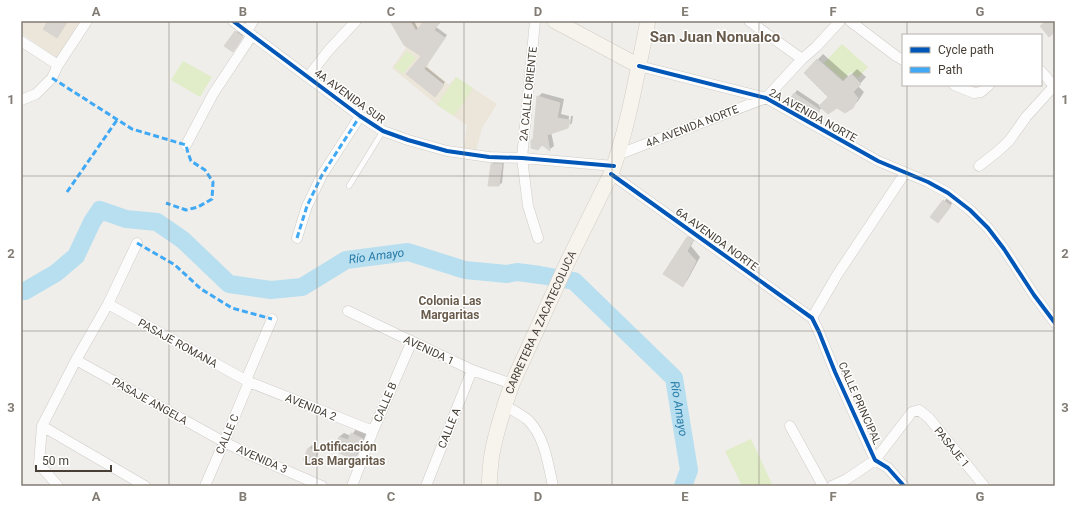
<svg xmlns="http://www.w3.org/2000/svg" width="1076" height="507" font-family="Roboto,sans-serif">
<rect width="100%" height="100%" fill="#f0eeea"/>
<!-- education -->
<path fill="#ece5d9" d="M 21,21 L 80,21 L 57,58 L 21,33 Z
M 390,21 L 441,21 L 434,30 L 445,38 L 429,61 L 428,67 L 449,85 L 456,77 L 497,104 L 482,128 L 476,151 L 464,148 L 467,125 L 437,105 L 392,68 L 406,48 Z"/>
<!-- green -->
<path fill="#e1ecc8" d="M 842,44 L 868,67 L 858,78 L 851,72 L 843,80 L 824,63 Z
M 407,51 L 416,58 L 403,74 L 394,67 Z
M 183,61 L 212,77 L 200,97 L 171,80 Z
M 456,77 L 473,88 L 454,116 L 437,105 Z
M 751,439 L 772,484 L 768,486 L 742,486 L 725,451 Z"/>
<!-- shadow -->
<path fill="#0003" d="M 391,21 L 414,21 L 418,29 L 425,21 L 441,21 L 436,27 L 447,35 L 425,66 L 445,82 L 437,93 L 408,74 L 423,56 Z
M 239,29 L 245,33 L 236,48 L 226,46 Z
M 823,54 L 849,77 L 857,69 L 866,77 L 858,86 L 864,92 L 858,101 L 852,107 L 837,106 L 822,107 L 815,117 L 789,102 L 797,90 L 821,106 L 829,97 L 805,73 Z
M 542,93 L 564,99 L 561,114 L 569,116 L 568,126 L 569,126 L 568,127 L 551,132 L 554,146 L 550,149 L 542,144 L 532,140 L 534,138 L 538,97 Z
M 571,116 L 573,116 L 572,123 L 570,125 Z
M 495,161 L 504,162 L 502,183 L 499,185 L 492,164 Z
M 947,198 L 953,202 L 941,219 L 932,217 Z
M 692,233 L 696,236 L 691,246 L 700,257 L 687,281 L 682,285 L 665,274 L 688,237 Z
M 356,429 L 367,434 L 358,454 L 354,459 L 334,450 L 339,437 L 344,433 L 351,436 Z
M 312,445 L 320,449 L 315,461 L 312,463 L 304,460 L 309,448 Z"/>
<g fill="none" stroke-linecap="round" stroke-linejoin="round">
<!-- river -->
<path stroke="#b8dff0" stroke-width="18" id="s1" d="M 21,291 L 25,291 L 56,273 L 76,256 L 92,222 L 100,210 L 126,219 L 157,222 L 183,240 L 229,284 L 271,290 L 302,287 L 346,260 L 408,252 L 465,270 L 507,274 L 517,272 L 540,275 L 574,281 L 674,378 L 689,470 L 683,486"/>
</g>
<!-- building -->
<path fill="#d8d5d1" stroke="#d9d5cf" d="M 48,21 L 68,21 L 57,38 L 43,29 Z
M 390,21 L 410,21 L 416,31 L 424,21 L 441,21 L 434,30 L 445,38 L 424,69 L 444,85 L 435,97 L 406,74 L 421,56 L 404,45 Z
M 1047,21 L 1055,21 L 1055,32 L 1049,37 L 1040,26 Z
M 235,31 L 243,37 L 233,52 L 224,46 Z
M 817,59 L 843,82 L 851,74 L 861,84 L 853,92 L 858,98 L 853,108 L 845,113 L 837,108 L 828,114 L 819,106 L 828,97 L 804,73 Z
M 794,93 L 820,110 L 815,118 L 788,102 Z
M 537,96 L 560,103 L 557,118 L 570,120 L 568,128 L 547,135 L 550,151 L 542,145 L 538,150 L 531,148 L 531,140 L 533,140 Z
M 491,164 L 502,164 L 499,186 L 488,186 Z
M 943,200 L 951,206 L 938,223 L 930,217 Z
M 687,237 L 693,240 L 687,251 L 696,261 L 683,287 L 663,274 Z
M 351,433 L 363,439 L 354,460 L 333,450 L 339,437 L 348,440 Z
M 308,448 L 318,452 L 313,465 L 303,460 Z"/>
<g fill="none" stroke-linecap="round" stroke-linejoin="round">
<!-- lane casing -->
<g stroke="#ceccc7" stroke-width="6">
<path id="lane" d="M 349,186 L 383,131"/>
</g>
<!-- street casing -->
<g stroke="#ceccc7" stroke-width="11">
<path id="street" d="M 233,21 L 360,116 L 383,131 L 408,140 L 447,151 L 489,157 L 522,158 L 614,166
M 535,21 L 522,158 L 528,206 L 538,238
M 749,21 L 802,59
M 850,21 L 896,56 L 903,60
M 247,31 L 253,21
M 21,41 L 58,65
M 639,66 L 766,98 L 878,161 L 928,182 L 948,193 L 970,210 L 988,228 L 1004,249 L 1034,295 L 1055,323
M 1041,71 L 1054,86
M 308,77 L 328,51 L 356,21
M 954,85 L 974,93 L 981,92 L 989,85
M 21,100 L 36,94 L 52,78 L 58,65 L 87,21
M 186,145 L 213,94 L 252,35
M 617,155 L 766,98 L 802,59 L 816,47 L 840,21
M 979,166 L 997,152 L 1009,141 L 1026,117 L 1055,85
M 611,174 L 812,318 L 819,332 L 835,372 L 875,460 L 888,468 L 904,486
M 297,238 L 307,206 L 322,175 L 360,116
M 108,304 L 249,382 L 373,431
M 348,311 L 472,370 L 512,384
M 812,318 L 837,275 L 905,173
M 76,360 L 224,442 L 253,456 L 322,486
M 246,380 L 272,319
M 504,405 C 512,410 521,414 528,420 C 545,437 548,464 553,486
M 42,426 L 145,486
M 790,426 L 823,486
M 58,486 L 39,464 L 42,426 L 76,360 L 108,304 L 137,243
M 205,486 L 224,442 L 249,382
M 352,486 L 373,431 L 412,341
M 426,486 L 472,370
M 832,486 L 847,479 L 875,460 L 912,412 L 919,410 L 929,418 L 984,486"/>
</g>
<!-- secondary casing -->
<g stroke="#d3cdc3" stroke-width="16">
<g id="secondary">
<path d="M 555,21 L 639,66"/>
<path id="s2" d="M 489,486 C 490,476 490,465 492,454 C 496,431 504,407 512,384 L 568,261 L 611,174 C 629,125 637,72 648,21"/>
</g>
</g>
<!-- lane -->
<use href="#lane" stroke="#fdfcfc" stroke-width="5"/>
<!-- street -->
<use href="#street" stroke="#fdfcfc" stroke-width="10"/>
<!-- secondary -->
<use href="#secondary" stroke="#f7f4ee" stroke-width="15"/>
<!-- quiet -->
<path stroke="#3fa9f5" stroke-width="3" stroke-dasharray="6 3" stroke-linecap="butt" d="M 52,78 L 132,129 L 186,145 L 188,153 L 191,161 L 205,170 L 213,182 L 212,199 L 198,207 L 186,210 L 166,203
M 67,192 L 117,120
M 297,238 L 307,206 L 322,175 L 360,116
M 137,243 L 175,265 L 201,289 L 232,308 L 272,319"/>
<!-- cycleway casing -->
<g stroke="#fff" stroke-width="6">
<path id="cycleway" d="M 233,21 L 360,116 L 383,131 L 408,140 L 447,151 L 489,157 L 522,158 L 614,166
M 639,66 L 766,98 L 878,161 L 928,182 L 948,193 L 970,210 L 988,228 L 1004,249 L 1034,295 L 1055,323
M 611,174 L 812,318 L 819,332 L 835,372 L 875,460 L 888,468 L 904,486"/>
</g>
<!-- cycleway -->
<use href="#cycleway" stroke="#0057b8" stroke-width="4"/>
</g>
<!-- grid -->
<path fill="none" stroke="#827c74" stroke-width="1" stroke-opacity="0.55" d="M 169,21 L 169,486M 317,21 L 317,486M 464,21 L 464,486M 612,21 L 612,486M 759,21 L 759,486M 907,21 L 907,35M 907,85 L 907,486M 21,176 L 1055,176M 21,331 L 1055,331"/>
<g text-anchor="middle" stroke-width="3" stroke-linejoin="round" paint-order="stroke">
<!-- street labels -->
<g font-size="11" fill="#473f35" stroke="#fff">
<text transform="translate(528 94) rotate(-84)" y="4">2A CALLE ORIENTE</text>
<text transform="translate(350 96) rotate(36)" y="4">4A AVENIDA SUR</text>
<text transform="translate(813 115) rotate(29)" y="4">2A AVENIDA NORTE</text>
<text transform="translate(692 126) rotate(-21)" y="4">4A AVENIDA NORTE</text>
<text transform="translate(717 239) rotate(36)" y="4">6A AVENIDA NORTE</text>
<text dy="4" stroke="none"><textPath href="#s2" startOffset="173">CARRETERA A ZACATECOLUCA</textPath></text>
<text transform="translate(178 343) rotate(29)" y="4">PASAJE ROMANA</text>
<text transform="translate(429 350) rotate(25)" y="4">AVENIDA 1</text>
<text transform="translate(150 401) rotate(29)" y="4">PASAJE ANGELA</text>
<text transform="translate(385 402) rotate(-67)" y="4">CALLE B</text>
<text transform="translate(860 403) rotate(66)" y="4">CALLE PRINCIPAL</text>
<text transform="translate(311 407) rotate(22)" y="4">AVENIDA 2</text>
<text transform="translate(449 428) rotate(-68)" y="4">CALLE A</text>
<text transform="translate(227 434) rotate(-67)" y="4">CALLE C</text>
<text transform="translate(952 447) rotate(51)" y="4">PASAJE 1</text>
<text transform="translate(262 459) rotate(24)" y="4">AVENIDA 3</text>
</g>
<!-- water labels -->
<g font-size="12" font-style="italic" fill="#277ca7" stroke="#fff">
<text dy="4" stroke="none"><textPath href="#s1" startOffset="428">Río Amayo</textPath></text>
<text dy="4" stroke="none"><textPath href="#s1" startOffset="800">Río Amayo</textPath></text>
</g>
<!-- neighbourhood labels -->
<g font-size="12" font-weight="bold" fill="#6a5c4c" stroke="#fff">
<text x="450" y="305">Colonia Las<tspan x="450" dy="14">Margaritas</tspan></text>
<text x="345" y="451">Lotificación<tspan x="345" dy="14">Las Margaritas</tspan></text>
</g>
<!-- district labels -->
<g font-size="15" font-weight="bold" fill="#6a5c4c" stroke="#fff">
<text x="715" y="42">San Juan Nonualco</text>
</g>
</g>
<!-- border -->
<rect width="1076" height="507" fill="none" stroke="#ffffff" stroke-width="44"/>
<!-- legend -->
<rect x="902" y="34" width="140" height="52" fill="#ffffff" stroke="#b5b2ae"/>
<rect x="910" y="47" width="20" height="6" fill="#0057b8" stroke="#b5b2ae"/>
<text x="938" y="54" font-size="12" fill="#473f35">Cycle path</text>
<rect x="910" y="67" width="20" height="6" fill="#3fa9f5" stroke="#b5b2ae"/>
<text x="938" y="74" font-size="12" fill="#473f35">Path</text>
<!-- scale -->
<path d="M36 465v6h75v-6" fill="none" stroke="#473f35" stroke-width="2"/>
<text x="42" y="465" font-size="12" fill="#473f35" stroke="#ffffff" stroke-width="3" paint-order="stroke">50 m</text>
<rect x="22" y="22" width="1032" height="463" fill="none" stroke="#827c74" stroke-width="1.5"/>
<g font-size="13" text-anchor="middle" font-weight="bold" fill="#827c74">
<text x="96" y="16">A</text>
<text x="243" y="16">B</text>
<text x="391" y="16">C</text>
<text x="538" y="16">D</text>
<text x="685" y="16">E</text>
<text x="833" y="16">F</text>
<text x="980" y="16">G</text>
<text x="11" y="104">1</text>
<text x="1065" y="104">1</text>
<text x="11" y="258">2</text>
<text x="1065" y="258">2</text>
<text x="11" y="412">3</text>
<text x="1065" y="412">3</text>
<text x="96" y="501">A</text>
<text x="243" y="501">B</text>
<text x="391" y="501">C</text>
<text x="538" y="501">D</text>
<text x="685" y="501">E</text>
<text x="833" y="501">F</text>
<text x="980" y="501">G</text>
</g>
</svg>
